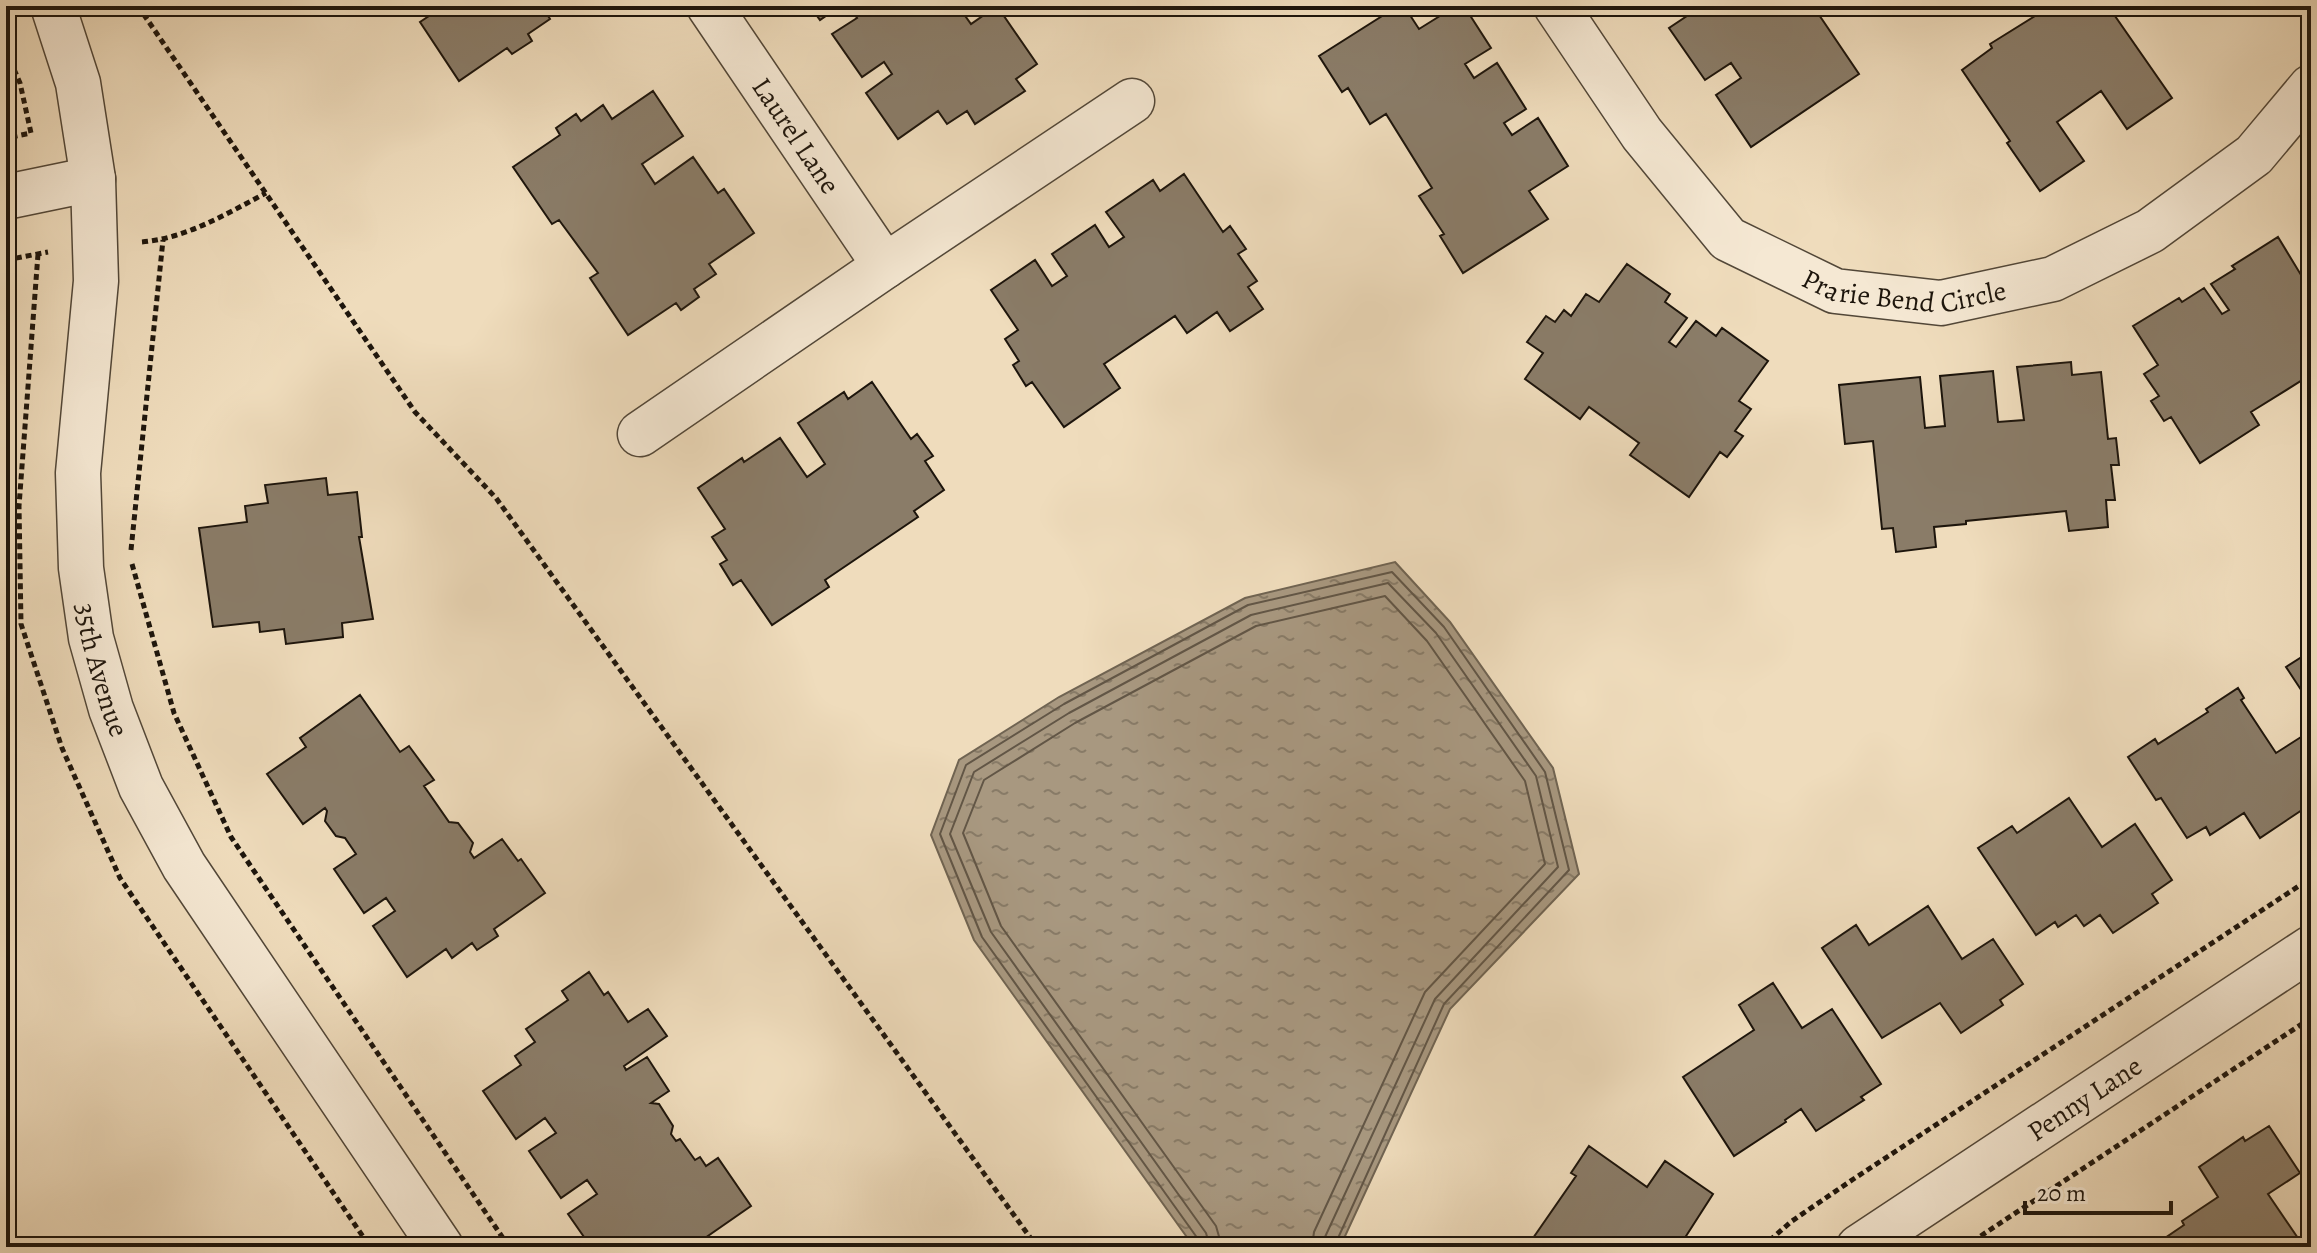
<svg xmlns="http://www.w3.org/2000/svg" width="2317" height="1253" font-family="Alegreya,serif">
<defs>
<pattern id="water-ripples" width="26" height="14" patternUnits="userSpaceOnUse" patternTransform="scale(2)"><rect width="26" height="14" fill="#a89880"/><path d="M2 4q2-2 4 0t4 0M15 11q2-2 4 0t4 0" fill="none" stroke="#887b67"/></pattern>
</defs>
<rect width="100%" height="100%" fill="#efdcbc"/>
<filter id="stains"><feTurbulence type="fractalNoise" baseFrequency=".0025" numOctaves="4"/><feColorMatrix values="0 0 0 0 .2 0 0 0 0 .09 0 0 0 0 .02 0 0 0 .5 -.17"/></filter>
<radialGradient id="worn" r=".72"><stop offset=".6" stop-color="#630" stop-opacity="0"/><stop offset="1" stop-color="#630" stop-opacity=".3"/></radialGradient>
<!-- water -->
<path fill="url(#water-ripples)" stroke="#706452" stroke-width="2" d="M 1395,562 L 1450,622 L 1553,768 L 1579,874 L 1450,1009 L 1340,1247 L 1194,1247 L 974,940 L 931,835 L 959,760 L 1059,697 L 1245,598 Z"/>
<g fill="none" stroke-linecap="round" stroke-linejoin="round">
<!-- shore -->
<path stroke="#625646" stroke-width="2" d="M 1200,1247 L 1198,1239 L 982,937 L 940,834 L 966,765 L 1064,704 L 1248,605 L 1392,572 L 1444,627 L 1545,772 L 1569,870 L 1444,1004 L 1334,1247
M 1210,1247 L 1206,1233 L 991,932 L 950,834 L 974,772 L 1069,713 L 1251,615 L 1388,583 L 1436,633 L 1536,776 L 1558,867 L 1435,999 L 1325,1237 L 1324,1247
M 1222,1247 L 1216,1226 L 1001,926 L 963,833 L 984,780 L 1075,723 L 1256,626 L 1385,596 L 1427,641 L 1525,781 L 1545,864 L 1425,992 L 1314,1232 L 1312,1247"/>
</g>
<!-- building -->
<path fill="#8a7c68" stroke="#1d150c" stroke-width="2" d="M 444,6 L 542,6 L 550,19 L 528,34 L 532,41 L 512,54 L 507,48 L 459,81 L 420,22 Z
M 810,6 L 840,6 L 820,20 Z
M 849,6 L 958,6 L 971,24 L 997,6 L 1037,64 L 1016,79 L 1025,91 L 975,124 L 967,111 L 947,124 L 938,111 L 898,139 L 866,93 L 892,74 L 884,62 L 862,77 L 832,34 L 857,18 Z
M 1398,6 L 1404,6 L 1419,29 L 1456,6 L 1464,6 L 1491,48 L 1465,64 L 1474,78 L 1497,63 L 1526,109 L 1504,123 L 1512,135 L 1538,118 L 1568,166 L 1529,191 L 1548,219 L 1463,273 L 1440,236 L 1444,234 L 1419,196 L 1432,188 L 1386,114 L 1370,124 L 1348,88 L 1342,92 L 1319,56 Z
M 1702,6 L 1813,6 L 1859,74 L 1751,147 L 1716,95 L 1741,78 L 1731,63 L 1705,80 L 1669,28 Z
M 2051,6 L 2108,6 L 2172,98 L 2127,129 L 2101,91 L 2057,122 L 2084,161 L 2040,191 L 2007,143 L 2010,141 L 1962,70 L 1992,48 L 1990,44 Z
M 653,91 L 683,136 L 642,164 L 655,184 L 693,157 L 718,193 L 724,189 L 754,233 L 709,264 L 716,274 L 694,289 L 699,297 L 681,310 L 676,303 L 628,335 L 590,278 L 598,273 L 559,220 L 552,224 L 513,167 L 560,135 L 556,128 L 576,114 L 581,121 L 603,105 L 612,119 Z
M 1184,174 L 1223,232 L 1230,226 L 1246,249 L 1238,254 L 1257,281 L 1248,287 L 1263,309 L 1230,331 L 1217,312 L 1187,333 L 1175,316 L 1104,364 L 1120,388 L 1064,427 L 1032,382 L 1026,386 L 1013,365 L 1019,361 L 1005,339 L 1018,330 L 991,290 L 1035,260 L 1052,286 L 1067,276 L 1052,254 L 1095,225 L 1109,247 L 1124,237 L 1106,212 L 1153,180 L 1160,191 Z
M 2278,237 L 2301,275 L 2311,269 L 2311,391 L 2304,379 L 2251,412 L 2259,425 L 2200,463 L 2171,417 L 2164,421 L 2151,401 L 2159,396 L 2144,374 L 2158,365 L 2133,326 L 2179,298 L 2182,302 L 2204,288 L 2222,314 L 2229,310 L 2211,284 L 2235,269 L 2232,266 Z
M 1627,264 L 1670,294 L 1665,302 L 1687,318 L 1669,342 L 1676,347 L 1696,321 L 1716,336 L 1722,328 L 1768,361 L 1739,401 L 1751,409 L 1735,431 L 1743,436 L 1727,457 L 1720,452 L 1689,497 L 1630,455 L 1639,443 L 1589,407 L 1580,419 L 1525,379 L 1543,353 L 1527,342 L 1546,316 L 1555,322 L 1564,310 L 1571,316 L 1586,294 L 1599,302 Z
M 2071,362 L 2072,375 L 2101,372 L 2108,439 L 2116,438 L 2119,465 L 2111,465 L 2115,500 L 2106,500 L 2108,527 L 2069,531 L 2066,511 L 1966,521 L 1966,524 L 1934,527 L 1936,547 L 1896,552 L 1893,528 L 1882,529 L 1873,441 L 1845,444 L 1839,385 L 1920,377 L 1925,428 L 1945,426 L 1940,376 L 1993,371 L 1998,422 L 2024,420 L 2017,367 Z
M 872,382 L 911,439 L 917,434 L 933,456 L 925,461 L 944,490 L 914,511 L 918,517 L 825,580 L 829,587 L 772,625 L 741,580 L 733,585 L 720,564 L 727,560 L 712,537 L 725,529 L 698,488 L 742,458 L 744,462 L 780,438 L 807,477 L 825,464 L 798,423 L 844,392 L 848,399 Z
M 326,478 L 328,495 L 357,492 L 362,537 L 359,537 L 373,619 L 342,623 L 343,637 L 286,644 L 284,629 L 260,632 L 259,622 L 213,627 L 199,528 L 247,522 L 245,506 L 268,503 L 265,485 Z
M 2311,647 L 2311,705 L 2286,667 L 2311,651 Z
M 2238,688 L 2244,698 L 2241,700 L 2276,753 L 2301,737 L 2311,752 L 2311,804 L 2260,838 L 2244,813 L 2210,835 L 2206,827 L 2187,838 L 2161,798 L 2156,800 L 2128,757 L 2155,739 L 2158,744 L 2208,712 L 2206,709 Z
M 360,695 L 400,752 L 409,746 L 434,780 L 424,786 L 449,822 L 458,823 L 473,843 L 470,852 L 474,858 L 502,839 L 518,861 L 521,859 L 545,893 L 494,929 L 498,936 L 477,950 L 472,943 L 452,958 L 446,949 L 407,977 L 373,926 L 395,911 L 386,898 L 364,913 L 334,869 L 356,854 L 345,838 L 336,836 L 325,821 L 327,811 L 325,808 L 303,824 L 267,774 L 306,747 L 300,738 Z
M 2069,798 L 2102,847 L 2135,824 L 2172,880 L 2152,894 L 2158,903 L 2113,933 L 2100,915 L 2084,926 L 2076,915 L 2058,927 L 2055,922 L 2036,935 L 1978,848 L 2012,826 L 2017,833 Z
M 1928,906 L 1962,959 L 1993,939 L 2023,984 L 2000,1000 L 2003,1005 L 1961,1033 L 1940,1003 L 1882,1038 L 1822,948 L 1856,925 L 1869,945 Z
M 589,972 L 604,995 L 608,992 L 628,1022 L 648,1009 L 667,1036 L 624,1066 L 626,1070 L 647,1057 L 669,1091 L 651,1103 L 659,1104 L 673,1126 L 671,1134 L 676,1141 L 680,1139 L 695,1160 L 700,1157 L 706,1166 L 718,1158 L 751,1206 L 692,1247 L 630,1247 L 629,1245 L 625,1247 L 591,1247 L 568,1214 L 597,1194 L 587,1180 L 561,1198 L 529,1151 L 556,1133 L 545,1118 L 516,1139 L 483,1091 L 521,1065 L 515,1056 L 535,1042 L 526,1029 L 568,1000 L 562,991 Z
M 1773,983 L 1802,1028 L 1832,1009 L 1881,1084 L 1861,1097 L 1864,1100 L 1816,1131 L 1801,1109 L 1785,1120 L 1786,1122 L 1734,1156 L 1683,1077 L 1754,1030 L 1739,1005 Z
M 2269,1126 L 2300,1173 L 2268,1194 L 2304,1247 L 2172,1247 L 2165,1238 L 2184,1225 L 2182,1221 L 2218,1197 L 2199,1167 L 2243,1137 L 2245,1141 Z
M 1589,1146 L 1647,1187 L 1665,1161 L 1713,1194 L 1679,1247 L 1539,1247 L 1531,1241 L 1576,1176 L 1571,1173 Z"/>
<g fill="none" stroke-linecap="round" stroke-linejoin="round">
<!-- minor casing -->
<g stroke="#524738" stroke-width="47">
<g id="minor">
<path id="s1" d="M 53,6 L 78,83 L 93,179 L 96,281 L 78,473 L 81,568 L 91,638 L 111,709 L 141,787 L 184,866 L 441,1247"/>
<path id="s2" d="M 709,6 L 885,266"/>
<path id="s3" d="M 1556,6 L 1642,134 L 1728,239 L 1835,291 L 1941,303 L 2053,279 L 2150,231 L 2254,155 L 2311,87"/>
<path d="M 6,197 L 93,179"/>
<path d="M 640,434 L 885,266 L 1132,101"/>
<path id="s4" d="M 1859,1247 L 2311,948"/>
</g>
</g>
<!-- path -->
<path stroke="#1d150c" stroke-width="5" stroke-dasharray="6 4" stroke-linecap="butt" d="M 138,6 L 415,412 L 496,498 L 1037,1247
M 6,51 L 20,83 L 31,133 L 6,138
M 142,242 C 187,238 226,214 266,193
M 38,254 L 19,506 L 21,624 L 62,748 L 120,878 L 370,1247
M 6,260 L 48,252
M 131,550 L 163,240
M 132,564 L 174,713 L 231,837 L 509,1247
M 1762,1247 L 1792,1221 L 1852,1180 L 2311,878
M 1964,1247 L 2311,1018"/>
<!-- minor -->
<use href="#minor" stroke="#f5e8d3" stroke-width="44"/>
</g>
<g text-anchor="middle" stroke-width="8" stroke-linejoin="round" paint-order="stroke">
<!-- street labels -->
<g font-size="28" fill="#1d150c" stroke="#f5e8d3">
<text dy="10" stroke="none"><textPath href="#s2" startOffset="156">Laurel Lane</textPath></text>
<text dy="10" stroke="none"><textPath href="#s3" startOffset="478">Prarie Bend Circle</textPath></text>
<text dy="10" stroke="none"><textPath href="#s1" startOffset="672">35th Avenue</textPath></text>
<text dy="10" stroke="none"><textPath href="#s4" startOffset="270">Penny Lane</textPath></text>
</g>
</g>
<!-- margin -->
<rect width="2317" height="1253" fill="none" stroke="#efdcbc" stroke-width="32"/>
<rect x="8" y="8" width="2301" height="1237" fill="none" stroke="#1d150c" stroke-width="4"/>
<rect x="16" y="16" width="2285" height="1221" fill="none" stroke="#1d150c" stroke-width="2"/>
<!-- scale -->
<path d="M2025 1201v12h146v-12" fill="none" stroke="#1d150c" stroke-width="4"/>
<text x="2037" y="1201" font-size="24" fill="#1d150c" stroke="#f5e8d3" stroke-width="6" paint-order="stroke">20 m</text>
<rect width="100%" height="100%" filter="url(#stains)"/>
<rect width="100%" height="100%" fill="url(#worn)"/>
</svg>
